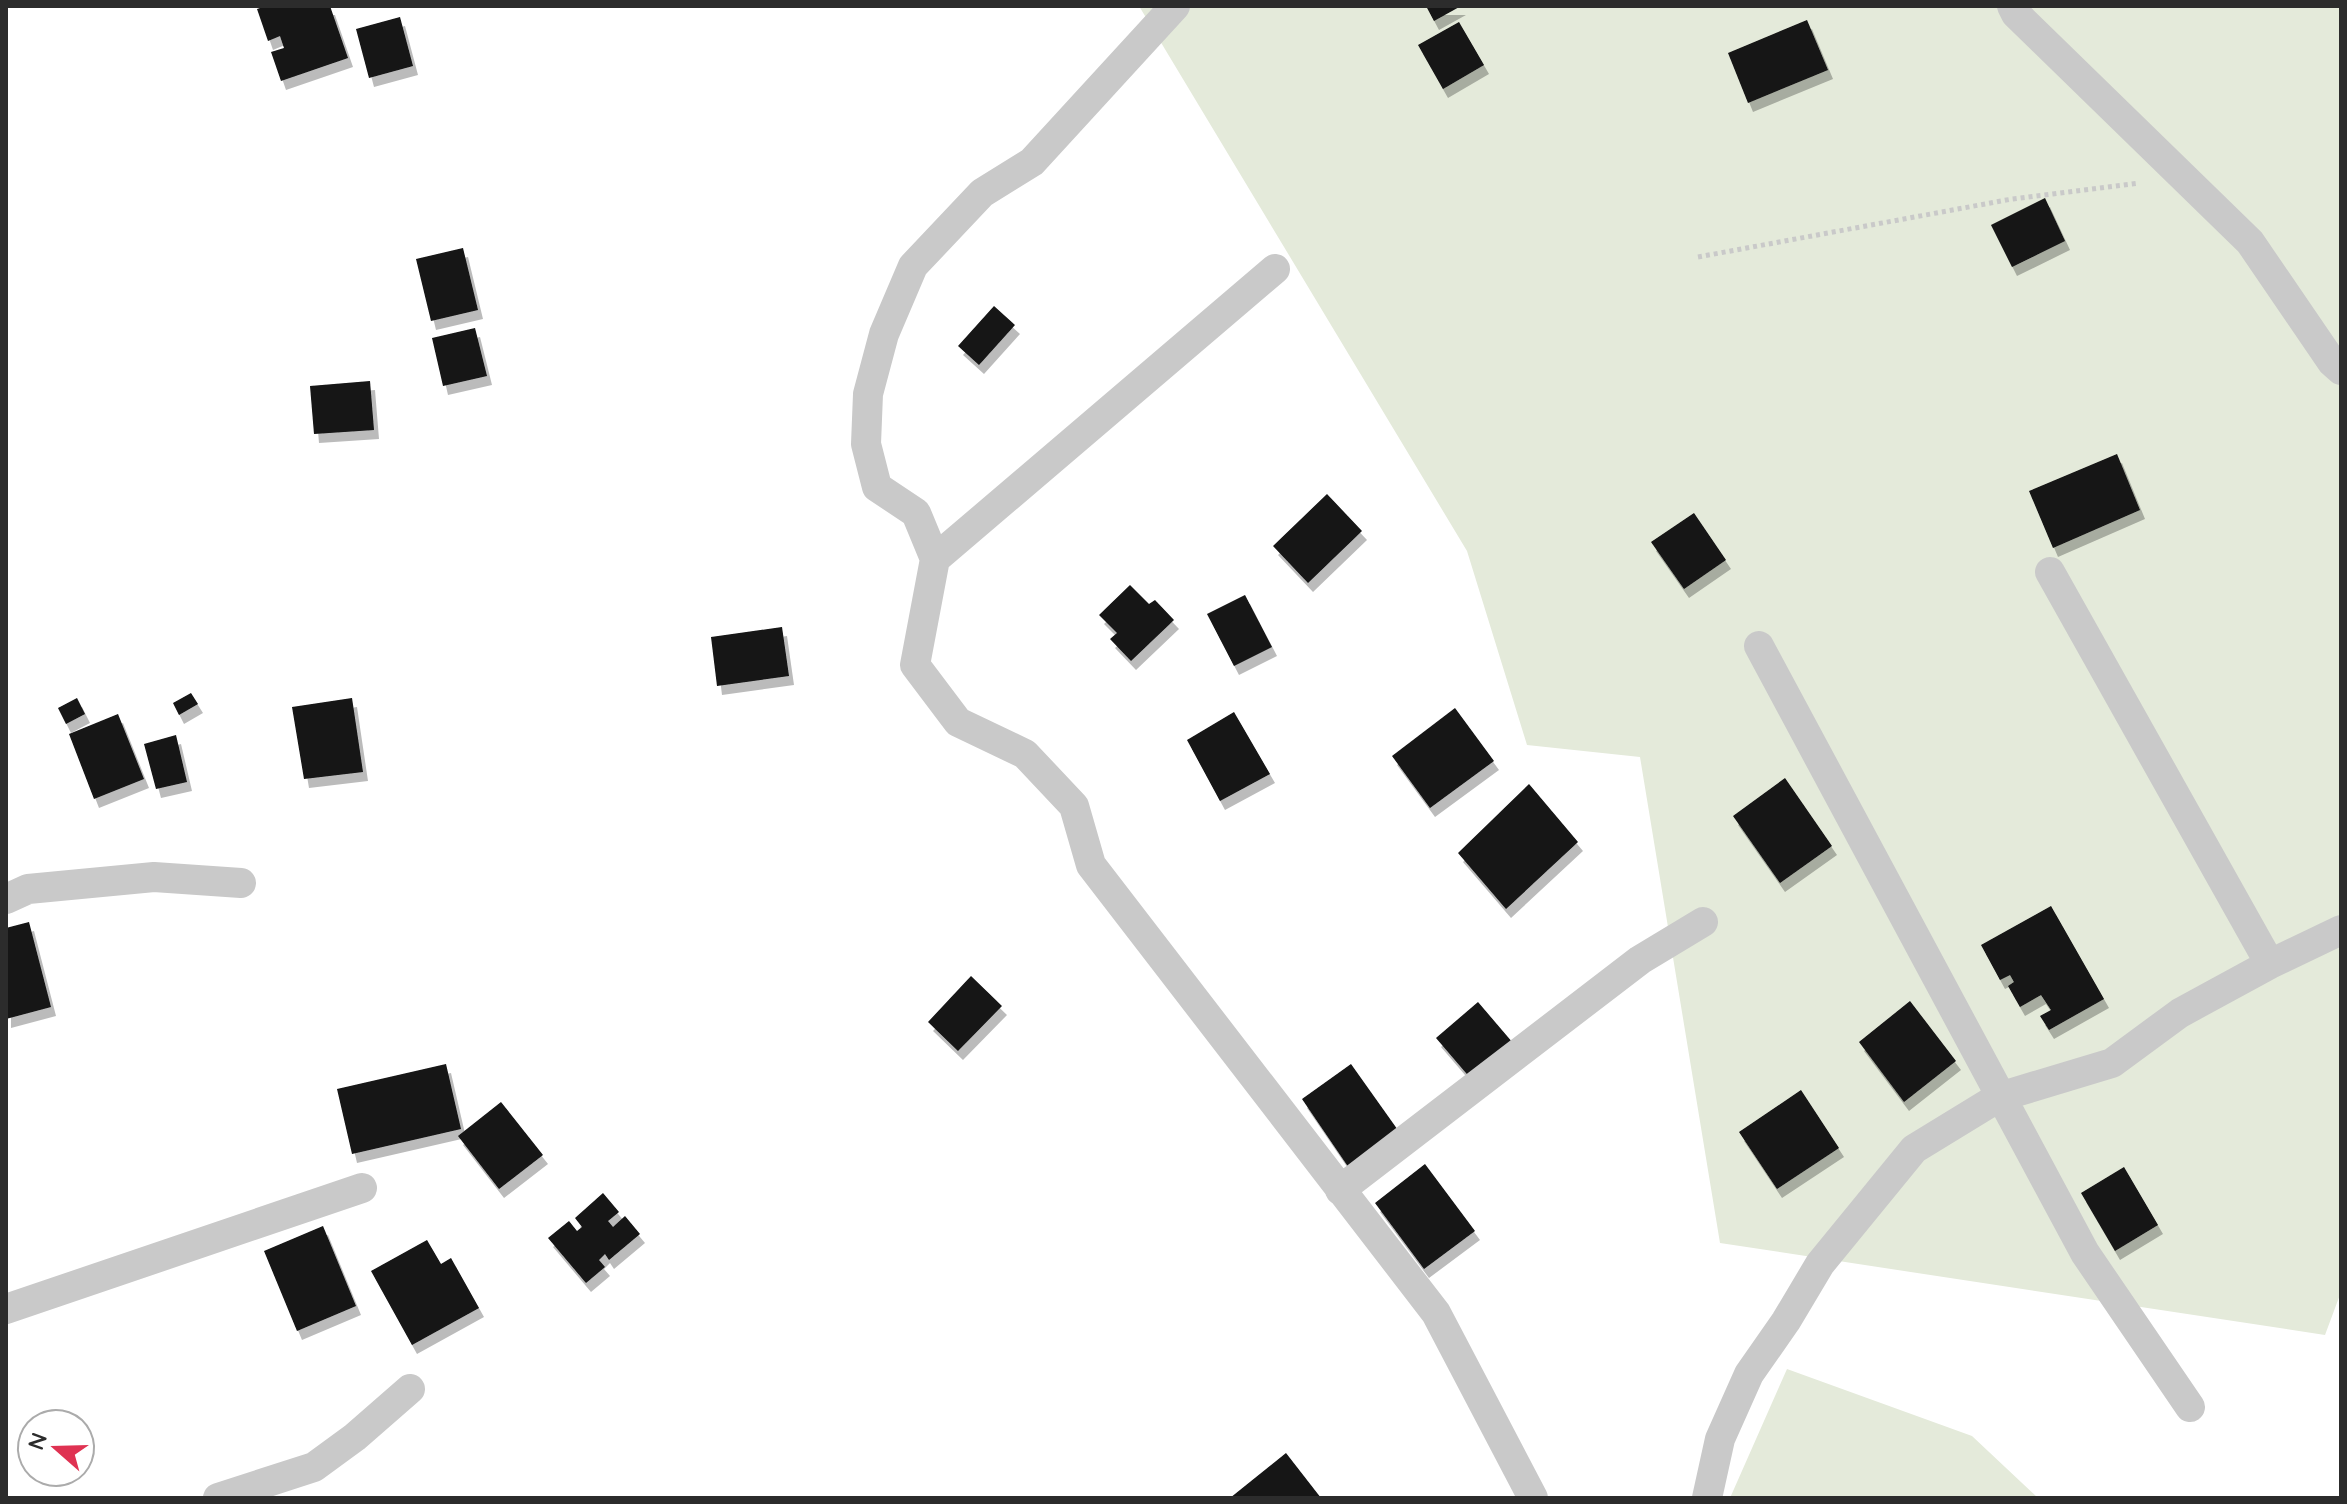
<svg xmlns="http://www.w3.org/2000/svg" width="2347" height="1504" font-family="Quicksand,sans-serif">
<defs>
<filter id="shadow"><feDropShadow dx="5" dy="9" stdDeviation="0" flood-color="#0004"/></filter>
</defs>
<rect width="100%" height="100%" fill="#fff"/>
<!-- green -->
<path fill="#e4eada" d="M 1139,6 L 2341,6 L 2341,1292 L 2325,1335 L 1720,1243 L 1640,757 L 1527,745 L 1467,551 Z
M 1787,1369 L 1972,1436 L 2038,1498 L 1730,1498 Z"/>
<!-- building -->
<path fill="#131313" filter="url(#shadow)" d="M 266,6 L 330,6 L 348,58 L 281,81 L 271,52 L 284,48 L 280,36 L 268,41 L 257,9 Z
M 1426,6 L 1461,6 L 1434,21 Z
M 400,17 L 413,66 L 369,78 L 356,29 Z
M 1807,20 L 1828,70 L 1748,103 L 1728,53 Z
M 1459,22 L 1484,65 L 1443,89 L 1418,45 Z
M 2045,198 L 2065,241 L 2012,267 L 1991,225 Z
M 463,248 L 478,310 L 431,321 L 416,259 Z
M 994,306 L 1015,325 L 979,365 L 958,346 Z
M 475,328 L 487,376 L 443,386 L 432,338 Z
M 370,381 L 374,430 L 314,434 L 310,386 Z
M 2117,454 L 2140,510 L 2053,548 L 2029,491 Z
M 1327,494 L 1362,531 L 1308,583 L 1273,546 Z
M 1694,513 L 1726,560 L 1684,589 L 1651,542 Z
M 1130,585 L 1149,604 L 1155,600 L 1174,620 L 1131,661 L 1110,639 L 1117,633 L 1099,615 Z
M 1245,595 L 1272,647 L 1234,666 L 1207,614 Z
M 782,627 L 789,676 L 717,686 L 711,637 Z
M 191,693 L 198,704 L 179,715 L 173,703 Z
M 77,698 L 85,714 L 66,724 L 58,708 Z
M 352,698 L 363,772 L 304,779 L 292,707 Z
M 1455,708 L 1494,761 L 1430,808 L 1392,756 Z
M 1234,712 L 1270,774 L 1220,801 L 1187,740 Z
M 118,714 L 144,779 L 94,799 L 69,734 Z
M 176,735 L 187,782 L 156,789 L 144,744 Z
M 1785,778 L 1832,846 L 1780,883 L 1733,816 Z
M 1529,784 L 1578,842 L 1506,909 L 1458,853 Z
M 2051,906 L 2104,999 L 2049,1030 L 2040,1016 L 2051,1010 L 2041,995 L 2020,1007 L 2008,986 L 2014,982 L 2010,975 L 2000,980 L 1981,945 Z
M 29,922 L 51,1007 L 6,1019 L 6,928 Z
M 971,976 L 1002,1006 L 958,1051 L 928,1022 Z
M 1910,1001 L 1956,1061 L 1904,1102 L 1859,1042 Z
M 1478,1002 L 1513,1043 L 1472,1080 L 1436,1038 Z
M 446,1064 L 461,1129 L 352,1154 L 337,1089 Z
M 1351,1064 L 1400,1133 L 1349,1168 L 1302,1099 Z
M 1801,1090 L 1839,1148 L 1777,1189 L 1739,1132 Z
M 501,1102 L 543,1155 L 499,1189 L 458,1136 Z
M 1425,1164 L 1475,1231 L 1424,1269 L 1375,1203 Z
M 2124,1167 L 2158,1225 L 2115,1251 L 2081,1193 Z
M 603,1193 L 619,1212 L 608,1221 L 613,1227 L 625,1216 L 640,1234 L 609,1260 L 605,1254 L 599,1260 L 605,1267 L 586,1283 L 548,1238 L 569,1221 L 577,1231 L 582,1227 L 575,1218 Z
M 323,1226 L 356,1306 L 297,1331 L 264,1251 Z
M 427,1240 L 441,1264 L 451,1258 L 479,1308 L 412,1345 L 371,1271 Z
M 1286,1453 L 1321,1498 L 1230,1498 Z"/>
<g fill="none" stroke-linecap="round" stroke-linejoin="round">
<!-- path -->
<path stroke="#c9c9c9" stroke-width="5" stroke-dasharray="4 4" stroke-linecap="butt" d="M 1698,257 L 2012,199 L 2139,183"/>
<!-- minor -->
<path stroke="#c9c9c9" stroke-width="30" d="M 1175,6 L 1032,162 L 982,193 L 913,266 L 884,334 L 868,394 L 866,444 L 877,487 L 916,513 L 935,559 L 915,665 L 958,722 L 1025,754 L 1074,806 L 1091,865 L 1436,1313 L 1533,1498
M 2012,6 L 2016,14 L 2250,242 L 2332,362 L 2341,370
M 935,559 L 1275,269
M 2050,572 L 2270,964
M 1759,646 L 2085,1253 L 2190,1407
M 6,899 L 28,889 L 154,877 L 241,883
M 1340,1190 L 1640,960 L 1703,922
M 6,1309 L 362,1188
M 218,1498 L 314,1467 L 355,1437 L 410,1389
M 1707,1498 L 1720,1439 L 1749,1374 L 1786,1321 L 1820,1264 L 1914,1149 L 1999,1097 L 2112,1063 L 2180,1013 L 2270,964 L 2341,930"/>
</g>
<!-- border -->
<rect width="2347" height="1504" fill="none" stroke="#2c2c2c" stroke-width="16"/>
<!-- north arrow -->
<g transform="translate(56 1448) rotate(290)"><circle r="38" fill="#ffffff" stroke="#ababab" stroke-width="2"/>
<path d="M0-6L14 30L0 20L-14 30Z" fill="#df3252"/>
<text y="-12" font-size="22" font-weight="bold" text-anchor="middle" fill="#2c2c2c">N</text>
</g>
</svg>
